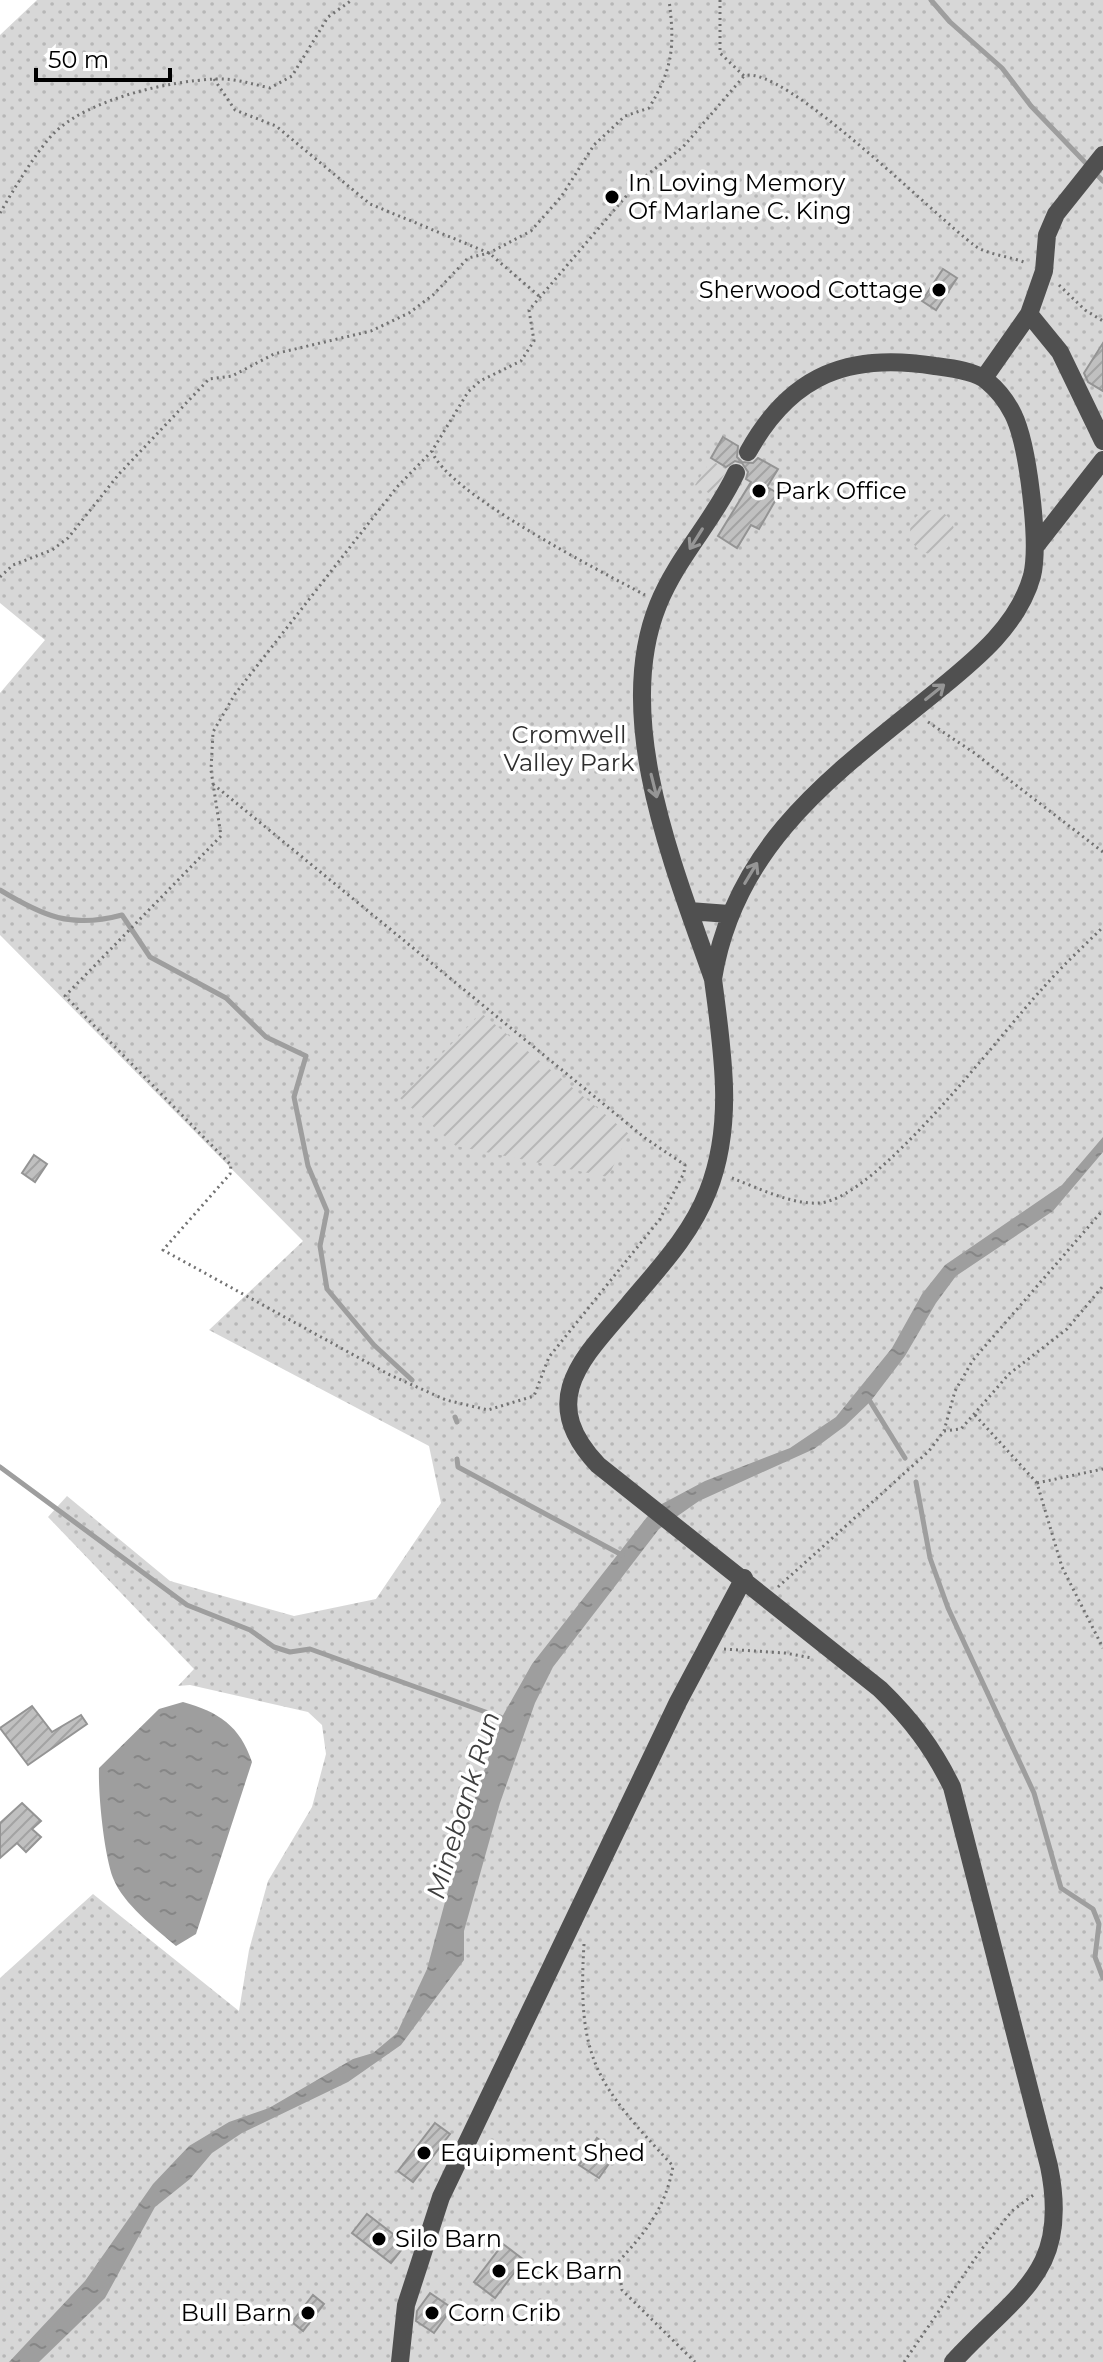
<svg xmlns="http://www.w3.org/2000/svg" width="1103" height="2362" font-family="Montserrat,sans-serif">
<defs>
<pattern id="park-dots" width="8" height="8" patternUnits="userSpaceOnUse" patternTransform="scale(2)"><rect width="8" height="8" fill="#d7d7d7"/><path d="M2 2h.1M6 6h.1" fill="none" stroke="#b7b7b7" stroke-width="1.8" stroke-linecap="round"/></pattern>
<pattern id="garden-furrows" width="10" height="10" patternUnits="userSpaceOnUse" patternTransform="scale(2)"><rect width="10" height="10" fill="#d7d7d7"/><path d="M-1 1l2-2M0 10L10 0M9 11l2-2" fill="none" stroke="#b7b7b7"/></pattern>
<pattern id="water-ripples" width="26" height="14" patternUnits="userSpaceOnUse" patternTransform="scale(2)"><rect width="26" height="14" fill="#9e9e9e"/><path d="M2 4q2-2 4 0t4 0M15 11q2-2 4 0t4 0" fill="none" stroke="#868686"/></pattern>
<pattern id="building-hatch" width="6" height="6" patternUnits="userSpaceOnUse" patternTransform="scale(2)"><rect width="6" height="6" fill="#c0c0c0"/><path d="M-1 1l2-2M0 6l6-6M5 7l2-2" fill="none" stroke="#a3a3a3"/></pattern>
</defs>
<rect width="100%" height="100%" fill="#fff"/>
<!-- park -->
<path fill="url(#park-dots)" d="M 37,0 L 1103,0 L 1103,2362 L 0,2362 L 0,1978 L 93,1894 L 239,2011 L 249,1950 L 268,1881 L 312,1807 L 326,1754 L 322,1725 L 308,1712 L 190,1685 L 178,1686 L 194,1669 L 48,1517 L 67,1496 L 170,1581 L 294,1616 L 376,1599 L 441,1503 L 429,1446 L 209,1330 L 303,1241 L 0,935 L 0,693 L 45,640 L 0,603 L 0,35 Z"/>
<!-- garden -->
<path fill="url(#garden-furrows)" d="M 711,460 L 727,470 L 712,495 L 695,485 Z
M910 532a22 22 0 1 1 44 0a22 22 0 1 1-44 0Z
M 481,1013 L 629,1134 L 608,1177 L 456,1146 L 400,1098 Z"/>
<!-- water -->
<path fill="url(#water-ripples)" d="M 1103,1137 L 1103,1152 L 1053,1211 L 956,1276 L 936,1303 L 905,1356 L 870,1402 L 845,1426 L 814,1449 L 699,1501 L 659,1529 L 553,1667 L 535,1703 L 500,1803 L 464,1931 L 464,1960 L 401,2045 L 348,2082 L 242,2133 L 212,2153 L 190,2179 L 155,2207 L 105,2298 L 39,2362 L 9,2362 L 85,2281 L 153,2184 L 189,2146 L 229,2122 L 269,2108 L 353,2059 L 373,2053 L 397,2033 L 427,1969 L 464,1831 L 502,1717 L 532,1664 L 647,1517 L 658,1506 L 705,1481 L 790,1448 L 836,1417 L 892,1348 L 922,1294 L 945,1265 L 1062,1185 Z
M 183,1702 C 219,1712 240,1726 252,1762 L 196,1934 L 176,1946 C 154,1927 124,1905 113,1878 C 104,1854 98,1794 99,1768 L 159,1709 Z"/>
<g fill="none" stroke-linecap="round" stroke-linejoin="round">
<!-- stream -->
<path stroke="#9e9e9e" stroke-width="5" d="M 931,0 L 950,22 L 1002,68 L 1031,106 L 1103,181
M 0,890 C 43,916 71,929 122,915 L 150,957 L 226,998 L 266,1037 L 306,1056 L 294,1097 L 308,1166 L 327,1211 L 320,1246 L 327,1289 L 374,1345 L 412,1380
M 868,1398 L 905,1458
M 455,1417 L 457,1422
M 457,1459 L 458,1467 L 622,1555
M 0,1467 L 187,1605 L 250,1630 L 274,1647 L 290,1652 L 310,1649 L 505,1719
M 916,1482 L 930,1558 L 948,1608 L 1034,1793 L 1061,1888 L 1093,1909 L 1099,1924 L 1095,1957 L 1103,1978"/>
</g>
<!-- building -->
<path fill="url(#building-hatch)" stroke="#949494" stroke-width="2" d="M 943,269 L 957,278 L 936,310 L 922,301 Z
M 1103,343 L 1103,391 L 1088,382 L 1084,373 Z
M 723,437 L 738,446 L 737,457 L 742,462 L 753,463 L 758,458 L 778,469 L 767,487 L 779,494 L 759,529 L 751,525 L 737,548 L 718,536 L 751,482 L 746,479 L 748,472 L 742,463 L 735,461 L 726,467 L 711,458 Z
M 34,1155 L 47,1164 L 35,1182 L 22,1173 Z
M 32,1706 L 52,1732 L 81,1715 L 87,1724 L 28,1765 L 0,1728 Z
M 22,1803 L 41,1821 L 32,1829 L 41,1837 L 26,1852 L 17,1843 L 0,1858 L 0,1823 Z
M 435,2123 L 450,2134 L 413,2182 L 398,2171 Z
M 597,2138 L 617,2152 L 599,2178 L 579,2165 Z
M 367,2214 L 406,2244 L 391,2263 L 352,2233 Z
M 503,2244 L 524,2260 L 495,2298 L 474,2282 Z
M 430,2293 L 452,2308 L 434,2333 L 416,2321 L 417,2311 Z
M 313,2295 L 324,2304 L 303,2331 L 292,2322 Z"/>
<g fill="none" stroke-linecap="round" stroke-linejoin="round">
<!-- path -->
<path stroke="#727272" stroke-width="3" stroke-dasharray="2 4" stroke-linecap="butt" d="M 720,0 L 720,53 L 744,76 C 782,62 937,218 974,245 C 987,255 1010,256 1026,263
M 214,79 L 235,110 L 276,126 L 370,204 L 489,253 L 539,296
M 0,213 C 14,189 37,150 55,132 C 90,99 168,81 216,79 C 235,78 251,84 270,88 L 292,76 L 328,17 L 352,0
M 1059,285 L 1085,310 L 1103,321
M 0,577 L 13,565 L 52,550 L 68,538 L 119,474 L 209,379 L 232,376 L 274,354 L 371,331 L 409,313 L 433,295 L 468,258 L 489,253 L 531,231 L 561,197 L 594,145 L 625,116 L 649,108 C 673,68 675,46 669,0
M 645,595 C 602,572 445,492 432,451 L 468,392 L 480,381 L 521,361 L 534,341 L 529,310 L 639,181 L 683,147 L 744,76
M 928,722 L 973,752 L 1103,852
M 213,784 L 645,1138 L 685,1165 L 684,1173 L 660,1219 L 549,1357 L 534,1396 L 488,1410 L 446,1400 L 390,1375 L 163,1250 L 230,1174 L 231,1165 L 65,996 L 221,836 L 211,770 L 213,732 L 235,694 L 397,487 L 432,451
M 732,1178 C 758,1188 792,1205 820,1203 C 879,1197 1000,1034 1043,988 C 1062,966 1083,947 1103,927
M 975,1415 L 1037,1483 L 1062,1567 L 1103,1648
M 944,1431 L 961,1429 L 1009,1374 L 1067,1329 L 1103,1286
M 1037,1483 L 1103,1469
M 778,1587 L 929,1451 L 944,1431 L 955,1391 L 973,1360 L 1103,1210
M 724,1649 L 785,1653 L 812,1658
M 584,1944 C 577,2060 596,2083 673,2166 C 666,2207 646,2232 618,2262 L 622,2290 L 695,2362
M 904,2362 L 981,2250 L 1012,2211 L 1036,2193"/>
<!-- minor -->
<path stroke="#505050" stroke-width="18" d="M 1029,314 L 1060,352 L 1103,441
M 984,378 L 1029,314 L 1044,271 L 1047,235 L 1056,214 L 1103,155
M 736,473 C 715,519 677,557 658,605 C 612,719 675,870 713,979 C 735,842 836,773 937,691 C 975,660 1018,626 1032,576 C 1040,543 1028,444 1013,414 C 1007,402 998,390 987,381 C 976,371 950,368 935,366 C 850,352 791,374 748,452
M 1035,547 L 1103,460
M 689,911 L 729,914
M 713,979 C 722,1049 735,1123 708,1191 C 691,1235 658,1269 628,1305 C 583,1358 536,1400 598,1465 L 880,1689 C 911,1719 933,1748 952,1787 L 1049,2166 C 1071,2273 1017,2292 953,2362
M 400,2362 L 406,2305 L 441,2197 L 678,1702 L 744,1578"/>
</g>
<!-- one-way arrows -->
<defs><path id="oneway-shaft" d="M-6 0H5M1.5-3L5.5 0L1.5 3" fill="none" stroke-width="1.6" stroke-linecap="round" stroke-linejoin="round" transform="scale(2)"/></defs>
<g stroke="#969696">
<use href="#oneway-shaft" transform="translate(696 539) rotate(122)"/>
<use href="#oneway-shaft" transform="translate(935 692) rotate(-39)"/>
<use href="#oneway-shaft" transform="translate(654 786) rotate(76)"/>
<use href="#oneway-shaft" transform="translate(751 873) rotate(-59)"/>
</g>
<!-- markers -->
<g fill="#000" stroke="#fff" stroke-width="3">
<circle cx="612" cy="197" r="8"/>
<circle cx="939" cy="290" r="8"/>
<circle cx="759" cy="491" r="8"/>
<circle cx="424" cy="2153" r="8"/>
<circle cx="379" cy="2239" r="8"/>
<circle cx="499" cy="2271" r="8"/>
<circle cx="308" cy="2313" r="8"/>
<circle cx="432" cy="2313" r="8"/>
</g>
<g text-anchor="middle" stroke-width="7" stroke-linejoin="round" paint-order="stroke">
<!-- poi labels -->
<g font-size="24" fill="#000" stroke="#fff" text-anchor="start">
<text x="628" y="191">In Loving Memory<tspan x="628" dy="28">Of Marlane C. King</tspan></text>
<text x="923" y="298" text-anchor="end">Sherwood Cottage</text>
<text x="775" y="499">Park Office</text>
<text x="440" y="2161">Equipment Shed</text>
<text x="395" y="2247">Silo Barn</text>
<text x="515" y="2279">Eck Barn</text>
<text x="292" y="2321" text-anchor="end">Bull Barn</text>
<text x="448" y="2321">Corn Crib</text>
</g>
<!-- park labels -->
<g font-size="24" fill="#2e2e2e" stroke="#fff">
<text x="569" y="743">Cromwell<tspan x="569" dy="28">Valley Park</tspan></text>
</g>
<!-- water labels -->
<g font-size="26" font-style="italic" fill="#3f3f3f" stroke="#fff">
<text transform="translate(463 1805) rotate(-73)" y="9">Minebank Run</text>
</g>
</g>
<!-- scale -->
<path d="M36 68v12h134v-12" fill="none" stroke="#000000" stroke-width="4"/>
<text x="48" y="68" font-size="24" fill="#000000" stroke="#ffffff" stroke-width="6" paint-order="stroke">50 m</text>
</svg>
